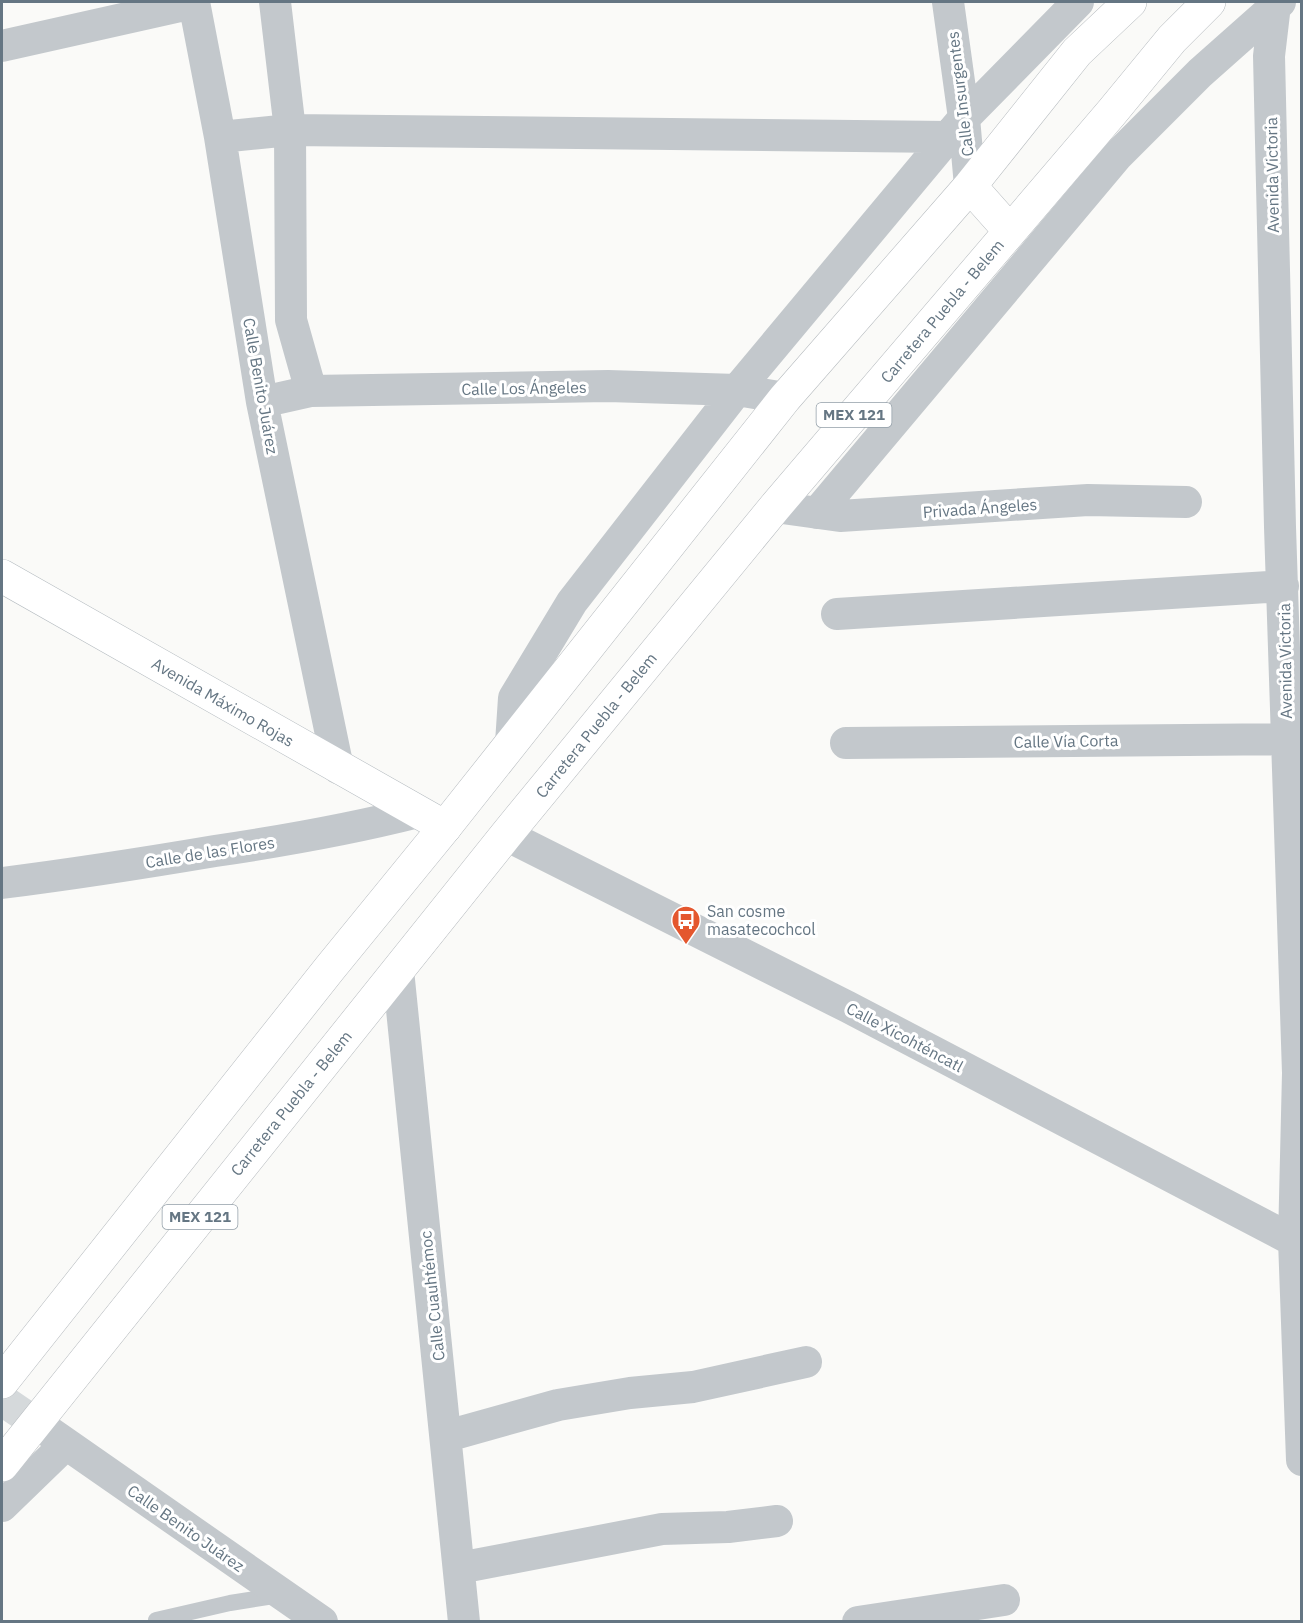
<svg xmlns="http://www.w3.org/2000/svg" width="1303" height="1623" font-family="'IBM Plex Sans',sans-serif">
<rect width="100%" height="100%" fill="#fafaf8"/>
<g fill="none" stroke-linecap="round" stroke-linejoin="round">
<!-- street-tunnel -->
<path stroke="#d5d9db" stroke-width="32" stroke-dasharray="32 16" stroke-linecap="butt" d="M 2,1400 L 52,1434"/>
<!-- secondary casing -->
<g stroke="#b3babf" stroke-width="34">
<path id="secondary" d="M 2,576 L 445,827"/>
</g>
<!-- primary casing -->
<g stroke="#b5babe" stroke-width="34">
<path id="primary" d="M 970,186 L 1010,231
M 2,1382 L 330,968 L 445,827 L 785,398 L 970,186 L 1077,52 L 1130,2
M 2,1465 L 506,835 L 775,507 L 1112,112 L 1172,39 L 1209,2"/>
</g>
<!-- lane -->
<path stroke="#c3c8cc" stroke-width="16" d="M 156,1620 L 230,1603 L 280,1595"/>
<!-- street -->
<path stroke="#c3c8cc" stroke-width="32" d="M 194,2 L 220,137 L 262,402 L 338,768
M 275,2 L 290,130 L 291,320 L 311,391
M 948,2 L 964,118 L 970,186
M 1275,5 L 1269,56 L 1280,527 L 1298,1073 L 1294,1240 L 1302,1460
M 2,46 L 194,3
M 220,137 L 290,130 L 948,137
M 262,402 L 311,391 L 608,386 L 737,390 L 785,398
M 775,507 L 840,516 L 1088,500 L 1186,502
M 817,513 L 1117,156 L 1200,73 L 1280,2
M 837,614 L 1283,586
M 511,743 L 514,698 L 572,602 L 737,390 L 948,137 L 964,118 L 1078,2
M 846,743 L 1287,739
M 506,835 L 848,1007 L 1302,1245
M 2,883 C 73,874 144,863 215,851 C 283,841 351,829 418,812
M 398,970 L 464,1622
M 52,1434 L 322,1622
M 447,1436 L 558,1405 L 630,1393 L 693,1387 L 806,1362
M 2,1506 L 66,1444
M 459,1568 L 662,1529 L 728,1527 L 777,1521
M 858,1622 L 1004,1600"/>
<!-- secondary -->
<use href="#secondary" stroke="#fff" stroke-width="33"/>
<!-- primary -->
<use href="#primary" stroke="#fff" stroke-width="33"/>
</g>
<!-- icons -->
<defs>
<g id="bus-pin" transform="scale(1.5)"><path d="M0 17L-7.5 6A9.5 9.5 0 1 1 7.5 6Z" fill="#e4572e" stroke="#fff"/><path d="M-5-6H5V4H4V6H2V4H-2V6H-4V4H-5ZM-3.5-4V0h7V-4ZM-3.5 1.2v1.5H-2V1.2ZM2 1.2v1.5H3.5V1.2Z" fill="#fff"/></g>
</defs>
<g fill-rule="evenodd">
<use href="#bus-pin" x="686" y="920"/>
</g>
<g text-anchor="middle" stroke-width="6" stroke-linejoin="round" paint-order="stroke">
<!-- shield labels -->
<g fill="#fff" stroke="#939fa8" stroke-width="1.5">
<rect x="816.5" y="403" width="75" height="24" rx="4.5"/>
<rect x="162.5" y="1205" width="75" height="24" rx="4.5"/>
</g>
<g font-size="15" font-weight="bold" fill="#657683">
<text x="854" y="420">MEX 121</text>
<text x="200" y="1222">MEX 121</text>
</g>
<!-- street labels -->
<g font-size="16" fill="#657683" stroke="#fff">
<text transform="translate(960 94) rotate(-97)" y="6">Calle Insurgentes</text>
<text transform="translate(1272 175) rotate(-91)" y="6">Avenida Victoria</text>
<text transform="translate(942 311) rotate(-50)" y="6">Carretera Puebla - Belem</text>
<text transform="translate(261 386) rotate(80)" y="6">Calle Benito Juárez</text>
<text transform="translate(524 388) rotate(-1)" y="6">Calle Los Ángeles</text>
<text transform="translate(980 508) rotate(-4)" y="6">Privada Ángeles</text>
<text transform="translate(1285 661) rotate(-91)" y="6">Avenida Victoria</text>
<text transform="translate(223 702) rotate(30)" y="6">Avenida Máximo Rojas</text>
<text transform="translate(596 725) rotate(-51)" y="6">Carretera Puebla - Belem</text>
<text transform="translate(1066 741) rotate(-1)" y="6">Calle Vía Corta</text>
<text transform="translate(210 852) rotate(-9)" y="6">Calle de las Flores</text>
<text transform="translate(905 1037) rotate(28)" y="6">Calle Xicohténcatl</text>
<text transform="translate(291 1103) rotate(-51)" y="6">Carretera Puebla - Belem</text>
<text transform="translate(432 1296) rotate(-96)" y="6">Calle Cuauhtémoc</text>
<text transform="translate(186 1528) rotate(35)" y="6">Calle Benito Juárez</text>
</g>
<!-- poi labels -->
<g font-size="16" fill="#657683" stroke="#fff" text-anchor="start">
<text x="707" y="917">San cosme<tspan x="707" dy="18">masatecochcol</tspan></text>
</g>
</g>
<!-- border -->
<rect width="1303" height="1623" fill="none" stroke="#657683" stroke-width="6"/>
</svg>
